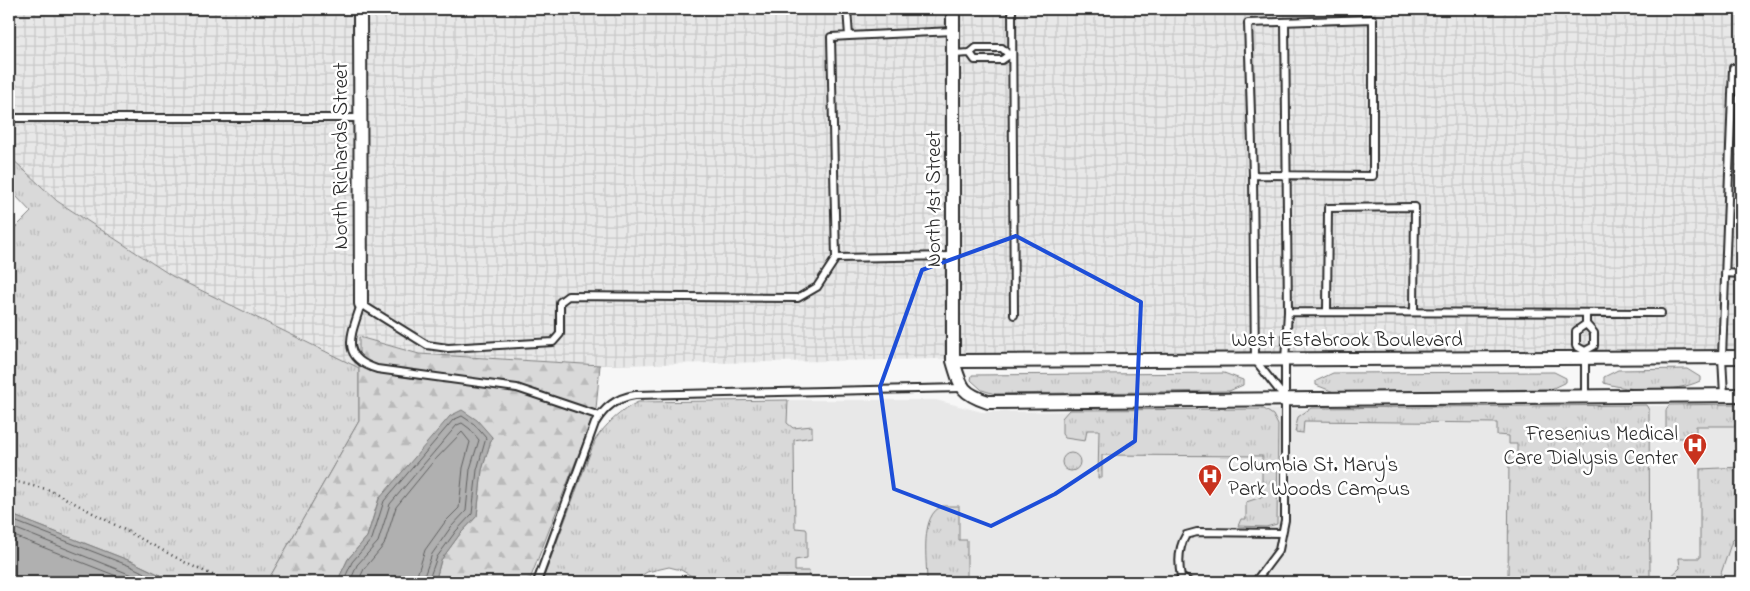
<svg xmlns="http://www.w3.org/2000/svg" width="1750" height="591" font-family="'Indie Flower',sans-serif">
<defs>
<pattern id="industrial-grid" width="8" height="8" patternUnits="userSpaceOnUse" patternTransform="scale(1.25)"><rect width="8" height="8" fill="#e8e8e8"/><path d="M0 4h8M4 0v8" fill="none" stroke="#c7c7c7"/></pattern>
<pattern id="grass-tufts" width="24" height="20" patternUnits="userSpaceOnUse" patternTransform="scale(1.25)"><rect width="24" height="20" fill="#d9d9d9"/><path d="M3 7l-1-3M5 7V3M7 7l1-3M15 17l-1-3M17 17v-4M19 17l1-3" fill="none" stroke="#bababa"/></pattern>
<pattern id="forest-firs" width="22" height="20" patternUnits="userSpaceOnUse" patternTransform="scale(1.25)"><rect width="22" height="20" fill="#d9d9d9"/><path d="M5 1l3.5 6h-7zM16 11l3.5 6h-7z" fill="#bababa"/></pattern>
</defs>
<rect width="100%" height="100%" fill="#f7f7f7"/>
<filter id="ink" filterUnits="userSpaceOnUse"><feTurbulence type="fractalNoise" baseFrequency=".02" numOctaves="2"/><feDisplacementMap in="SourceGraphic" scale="10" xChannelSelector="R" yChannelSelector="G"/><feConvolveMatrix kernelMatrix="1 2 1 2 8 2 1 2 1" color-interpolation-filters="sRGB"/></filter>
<g filter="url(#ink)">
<!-- built -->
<path fill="#e8e8e8" d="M 770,400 L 936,400 L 982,412 L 1741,405 L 1741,582 L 773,582 Z"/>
<!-- industrial -->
<path fill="url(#industrial-grid)" d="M 9,9 L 1741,9 L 1741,353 L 939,359 L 600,365 L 419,354 L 359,337 L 359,368 L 172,276 L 57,201 L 12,159 L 9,156 Z"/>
<!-- grass -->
<path fill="url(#grass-tufts)" stroke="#828282" d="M 9,156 L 57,201 L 172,276 L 359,368 L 359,421 L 267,582 L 175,582 L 133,562 L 9,514 L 9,234 L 31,212 L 15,195 L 9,200 Z
M 1687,369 L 1700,377 L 1700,381 C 1676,393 1628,391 1604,383 L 1604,377 L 1618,370 Z
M 1554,372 L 1566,378 L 1566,382 L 1551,389 L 1334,392 L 1316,385 L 1316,381 L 1333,373 Z
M 1224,373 L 1243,380 L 1243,385 L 1229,391 L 995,394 L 982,390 L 971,380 L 972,375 Z
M 788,400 L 787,423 L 793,428 L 812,426 L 812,437 L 794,440 L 795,528 L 806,529 L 807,531 L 807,558 L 795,560 L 795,571 L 809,571 L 811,582 L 702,582 L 681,570 L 669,567 L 647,572 L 632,582 L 542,582 L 595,440 C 605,425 621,410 638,402 Z
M 1741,404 L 1741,426 L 1696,426 L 1696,433 L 1691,438 L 1674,438 L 1666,432 L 1666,410 L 1669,405 Z
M 1646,405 L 1649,410 L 1650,579 L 1666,581 L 1680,568 L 1679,558 L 1700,558 L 1700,469 L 1741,467 L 1741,532 L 1732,541 L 1718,582 L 1508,582 L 1509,454 L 1517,454 L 1517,444 L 1509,444 L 1509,436 L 1497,435 L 1497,423 L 1304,421 L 1303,433 L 1295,432 L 1298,417 L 1311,408 Z
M 1264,409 L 1273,415 L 1278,425 L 1277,524 L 1266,527 L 1238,526 L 1241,519 L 1246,519 L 1246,502 L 1262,497 L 1262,456 L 1102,455 L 1102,478 L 1098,478 L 1099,430 L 1087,430 L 1085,441 L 1065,438 L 1062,434 L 1062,418 L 1069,410 Z
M1062 462a9 9 0 1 1 18 0a9 9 0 1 1-18 0Z
M 943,506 L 959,506 L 959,540 L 967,540 L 967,582 L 927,582 C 927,561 919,514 943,506 Z"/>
<!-- forest -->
<path fill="url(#forest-firs)" stroke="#828282" d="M 359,337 L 419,354 L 600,365 L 596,409 L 529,582 L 431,582 L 436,579 L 441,560 L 460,534 L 477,516 L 482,470 L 492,437 L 379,498 L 367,537 L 348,559 L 337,582 L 267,582 L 359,421 Z"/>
<!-- water -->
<path fill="#b0b0b0" stroke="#7b7b7b" d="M 462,410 L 477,420 L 492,437 L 482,470 L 477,516 L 460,534 L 441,560 L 436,579 L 431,582 L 337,582 L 348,559 L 367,537 L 379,499 L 450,416 Z
M 9,514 L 133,562 L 175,582 L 9,582 Z"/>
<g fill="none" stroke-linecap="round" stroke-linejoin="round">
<!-- shore -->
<path stroke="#606060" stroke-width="1" d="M 9,519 L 130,566 L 163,582
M 9,526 L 149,582
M 9,534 L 132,582
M 343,582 L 352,562 L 372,539 L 384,501 L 453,420 L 462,416 L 474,424 L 486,438 L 477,470 L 472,514 L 456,531 L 437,557 L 428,582
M 350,582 L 357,565 L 378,542 L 390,504 L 457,425 L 462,423 L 470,429 L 479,440 L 470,469 L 466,511 L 451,527 L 432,554 L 422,582
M 358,582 L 364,569 L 384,545 L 396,507 L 432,463 L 462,432 L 470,442 L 463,468 L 459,508 L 445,522 L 425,550 L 415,582"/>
<!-- service casing -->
<g stroke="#2b2b2b" stroke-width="10">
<path id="service" d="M 847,9 L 849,36 L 953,31
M 1012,9 L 1014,315
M 849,36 L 831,37 L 836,258 L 953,256
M 953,54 L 970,53 L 976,48 L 1002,48 L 1009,55 L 1002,60 L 975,60 L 970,53
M 9,118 L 360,118
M 1253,175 L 1373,176 L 1373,19 L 1248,23 L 1253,175 L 1255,360 L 1285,398
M 1725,273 L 1741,274
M 1327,311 L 1328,208 L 1415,207 L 1414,312
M 1288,312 L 1661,313
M 1585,351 L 1594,346 L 1594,333 L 1586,324 L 1586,313
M 1585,351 L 1576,346 L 1576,331 L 1586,324
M 1585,358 L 1585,396
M 1724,395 L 1722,357 L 1733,68 L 1741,67
M 600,416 L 517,388 L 377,369 C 338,357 352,334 361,304 L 427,345 L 448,348 L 553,342 L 560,334 L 560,302 L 568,296 L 798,298 L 817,287 L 836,258
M 537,582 L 595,423 C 605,407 616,398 635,395 L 962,388
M 1189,582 L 1181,577 C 1178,562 1178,548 1186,535 L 1197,532 L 1282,533
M 1255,582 L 1279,550 L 1285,520 L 1285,360 L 1288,312 L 1285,22"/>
</g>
<!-- minor casing -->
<g stroke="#2b2b2b" stroke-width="16">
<path id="minor" d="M 360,9 L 361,304
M 953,9 L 953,361 C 961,387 961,393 988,402 L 1741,395
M 953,361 L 1741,357"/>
</g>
<!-- path -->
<path stroke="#2b2b2b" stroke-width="2.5" stroke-dasharray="1 4" stroke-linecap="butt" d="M 9,480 L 50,490 L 190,565 L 224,580 L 241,582"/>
<!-- service -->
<use href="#service" stroke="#fff" stroke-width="6"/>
<!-- minor -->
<use href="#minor" stroke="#fff" stroke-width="12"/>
</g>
</g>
<!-- marked area -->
<path fill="none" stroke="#1d4ed8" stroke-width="4" stroke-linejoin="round" d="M 1016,236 L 1141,302 L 1135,441 L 1055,494 L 991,526 L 894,489 L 880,387 L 922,270 Z"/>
<!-- icons -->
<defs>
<g id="hospital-pin" transform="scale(1.25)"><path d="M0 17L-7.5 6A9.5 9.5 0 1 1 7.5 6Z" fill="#c8321e" stroke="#fff"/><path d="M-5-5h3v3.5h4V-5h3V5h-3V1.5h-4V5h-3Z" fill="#fff"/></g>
</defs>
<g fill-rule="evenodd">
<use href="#hospital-pin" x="1695" y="445"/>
<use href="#hospital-pin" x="1210" y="476"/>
</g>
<g text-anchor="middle" stroke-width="5" stroke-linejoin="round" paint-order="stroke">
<!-- street labels -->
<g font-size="21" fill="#2b2b2b" stroke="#fff">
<text transform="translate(340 156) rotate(-90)" y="7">North Richards Street</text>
<text transform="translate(933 199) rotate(-90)" y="7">North 1st Street</text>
<text x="1347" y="346">West Estabrook Boulevard</text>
</g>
<!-- poi labels -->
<g font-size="21" fill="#2b2b2b" stroke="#fff" text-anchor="end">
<text x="1678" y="440">Fresenius Medical<tspan x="1678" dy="24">Care Dialysis Center</tspan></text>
<text x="1228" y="471" text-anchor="start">Columbia St. Mary's<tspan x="1228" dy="24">Park Woods Campus</tspan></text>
</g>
</g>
<!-- margin -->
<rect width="1750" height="591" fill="none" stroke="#fff" stroke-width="30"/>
<rect x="15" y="15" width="1720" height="561" fill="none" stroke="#2b2b2b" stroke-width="2" filter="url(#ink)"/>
</svg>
